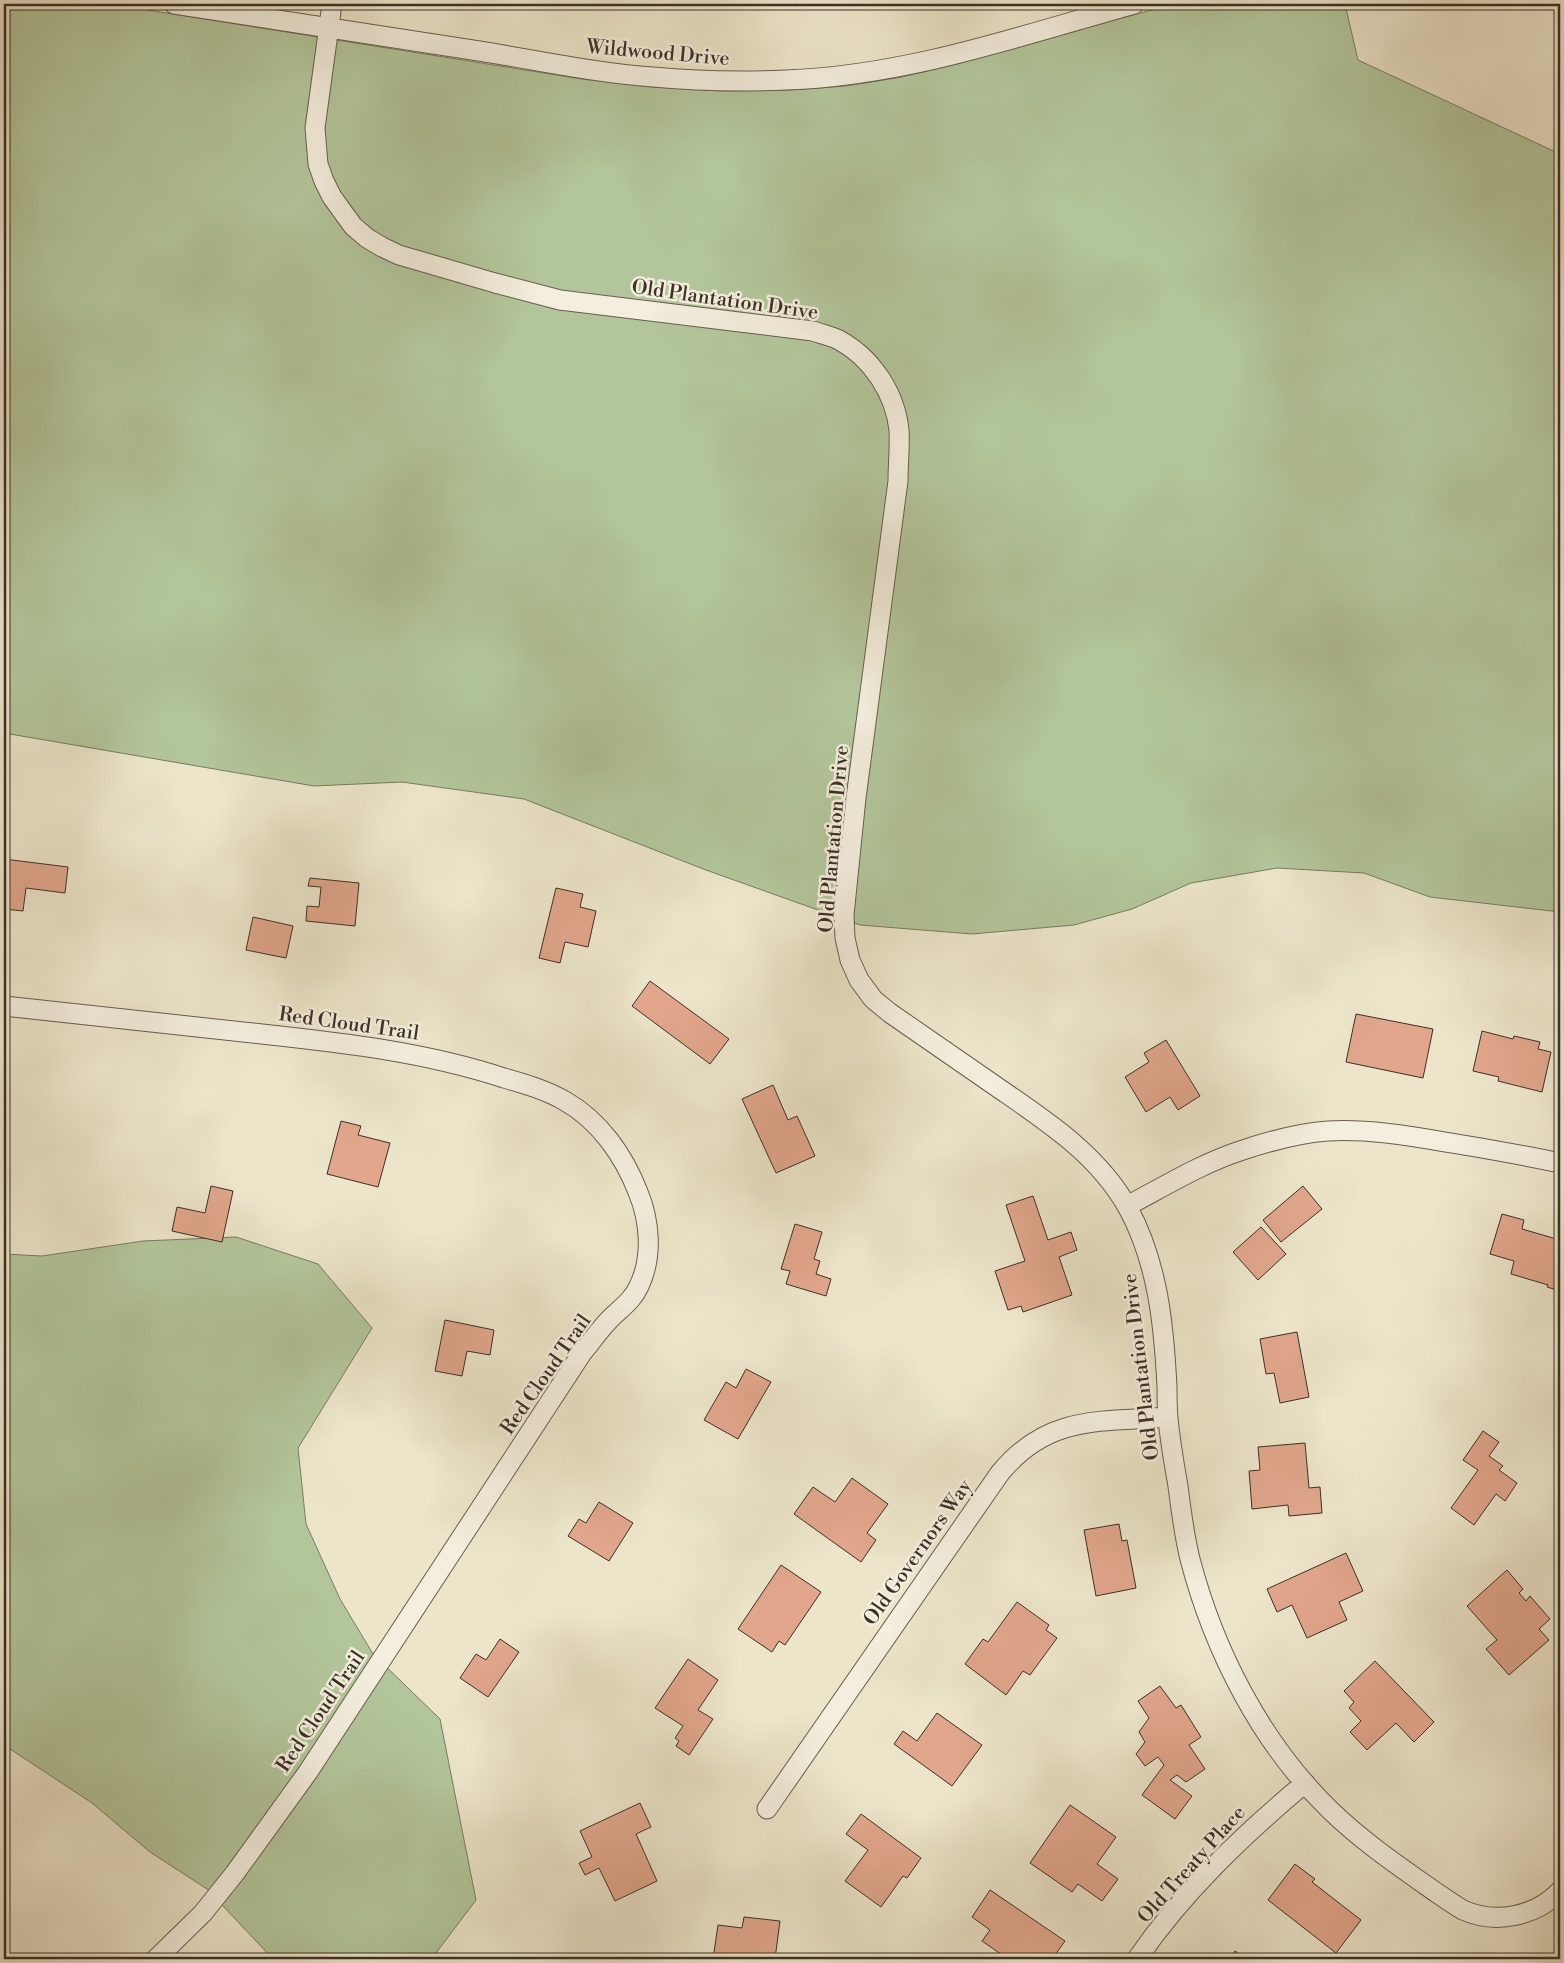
<svg xmlns="http://www.w3.org/2000/svg" width="1564" height="1963" font-family="'Libre Bodoni',serif">
<rect width="100%" height="100%" fill="#ece5ca"/>
<filter id="stains"><feTurbulence type="fractalNoise" baseFrequency=".004" numOctaves="4"/><feColorMatrix values="0 0 0 0 .2 0 0 0 0 .09 0 0 0 0 .02 0 0 0 .5 -.17"/></filter>
<radialGradient id="worn" r=".72"><stop offset=".6" stop-color="#630" stop-opacity="0"/><stop offset="1" stop-color="#630" stop-opacity=".3"/></radialGradient>
<!-- green -->
<path fill="#b3c69b" stroke="#787b61" d="M 4,4 L 110,4 L 582,79 L 652,87 L 723,91 L 789,90 L 846,86 L 902,77 L 957,64 L 1173,4 L 1345,4 L 1358,60 L 1560,154 L 1560,912 L 1430,897 L 1364,873 L 1277,868 L 1191,883 L 1132,909 L 1074,925 L 972,934 L 860,925 L 706,870 L 524,799 L 402,782 L 314,786 L 4,733 Z
M 236,1237 L 318,1264 L 372,1328 L 298,1448 L 306,1524 L 340,1599 L 373,1654 L 440,1719 L 476,1900 L 436,1953 L 440,1959 L 273,1959 L 207,1889 L 150,1852 L 92,1803 L 4,1745 L 4,1254 L 42,1256 L 143,1241 Z"/>
<!-- building -->
<path fill="#e1a68c" stroke="#3c3027" d="M 4,859 L 68,867 L 65,893 L 26,888 L 23,911 L 4,909 Z
M 310,878 L 359,883 L 355,926 L 306,921 L 307,906 L 319,907 L 321,887 L 308,886 Z
M 556,888 L 583,894 L 580,907 L 596,911 L 588,947 L 565,942 L 560,963 L 539,958 Z
M 253,917 L 293,926 L 286,958 L 246,950 Z
M 650,981 L 729,1039 L 710,1064 L 632,1006 Z
M 1356,1014 L 1433,1029 L 1423,1078 L 1346,1062 Z
M 1482,1031 L 1513,1039 L 1514,1036 L 1540,1042 L 1538,1049 L 1551,1052 L 1542,1092 L 1498,1081 L 1499,1077 L 1473,1071 Z
M 1166,1040 L 1200,1096 L 1178,1110 L 1170,1097 L 1146,1112 L 1125,1077 L 1149,1062 L 1144,1053 Z
M 773,1085 L 788,1120 L 797,1116 L 815,1156 L 776,1173 L 742,1099 Z
M 341,1121 L 361,1126 L 358,1135 L 390,1143 L 378,1187 L 327,1174 Z
M 211,1186 L 233,1191 L 222,1242 L 172,1231 L 177,1207 L 205,1213 Z
M 1303,1186 L 1322,1209 L 1281,1242 L 1263,1220 Z
M 1033,1196 L 1048,1240 L 1071,1232 L 1077,1250 L 1059,1257 L 1072,1295 L 1023,1312 L 1021,1306 L 1008,1310 L 995,1271 L 1025,1261 L 1006,1205 Z
M 1502,1214 L 1524,1220 L 1522,1229 L 1560,1240 L 1560,1291 L 1547,1287 L 1548,1285 L 1511,1274 L 1514,1261 L 1490,1254 Z
M 795,1224 L 822,1232 L 814,1259 L 820,1261 L 816,1274 L 831,1279 L 826,1296 L 786,1284 L 790,1271 L 781,1269 Z
M 1261,1227 L 1286,1254 L 1258,1280 L 1233,1252 Z
M 445,1320 L 494,1330 L 490,1355 L 467,1351 L 462,1376 L 435,1371 Z
M 1297,1332 L 1309,1397 L 1280,1403 L 1274,1373 L 1266,1374 L 1260,1339 Z
M 746,1369 L 771,1382 L 738,1439 L 704,1420 L 726,1382 L 736,1388 Z
M 1483,1431 L 1499,1442 L 1489,1456 L 1503,1466 L 1499,1470 L 1517,1483 L 1505,1501 L 1496,1494 L 1474,1525 L 1451,1508 L 1478,1470 L 1463,1460 Z
M 1305,1443 L 1309,1488 L 1320,1487 L 1322,1513 L 1289,1516 L 1288,1505 L 1252,1509 L 1249,1471 L 1260,1470 L 1258,1447 Z
M 852,1478 L 888,1504 L 867,1533 L 876,1540 L 861,1562 L 794,1514 L 813,1487 L 835,1502 Z
M 599,1502 L 633,1523 L 609,1561 L 568,1536 L 579,1519 L 586,1523 Z
M 1119,1524 L 1122,1541 L 1127,1540 L 1136,1588 L 1096,1596 L 1084,1530 Z
M 1346,1553 L 1363,1591 L 1339,1602 L 1347,1620 L 1307,1638 L 1292,1605 L 1277,1612 L 1267,1589 Z
M 781,1565 L 821,1592 L 785,1645 L 779,1641 L 772,1652 L 738,1629 Z
M 1507,1570 L 1523,1589 L 1519,1593 L 1526,1601 L 1530,1596 L 1550,1619 L 1539,1629 L 1549,1640 L 1509,1675 L 1486,1649 L 1497,1640 L 1467,1606 Z
M 1017,1602 L 1049,1625 L 1046,1630 L 1057,1638 L 1030,1675 L 1023,1671 L 1006,1695 L 965,1664 L 983,1639 L 988,1642 Z
M 500,1639 L 519,1652 L 488,1697 L 460,1678 L 476,1654 L 486,1660 Z
M 688,1659 L 718,1680 L 698,1710 L 713,1719 L 689,1755 L 676,1746 L 679,1741 L 675,1738 L 683,1726 L 655,1708 Z
M 1375,1661 L 1434,1722 L 1414,1742 L 1396,1723 L 1367,1750 L 1350,1732 L 1361,1721 L 1349,1708 L 1354,1702 L 1344,1691 Z
M 1160,1686 L 1176,1708 L 1181,1705 L 1201,1737 L 1189,1745 L 1205,1769 L 1186,1782 L 1177,1775 L 1170,1780 L 1192,1796 L 1175,1819 L 1142,1795 L 1164,1765 L 1158,1757 L 1145,1766 L 1136,1754 L 1145,1742 L 1139,1732 L 1149,1718 L 1138,1701 Z
M 937,1713 L 982,1745 L 952,1786 L 894,1744 L 903,1731 L 917,1741 Z
M 640,1803 L 651,1827 L 636,1834 L 657,1881 L 615,1901 L 599,1868 L 585,1875 L 579,1863 L 592,1857 L 580,1831 Z
M 1070,1805 L 1116,1837 L 1097,1864 L 1118,1879 L 1102,1901 L 1078,1884 L 1072,1892 L 1030,1863 Z
M 861,1814 L 921,1858 L 907,1878 L 903,1876 L 881,1907 L 845,1881 L 868,1850 L 846,1834 Z
M 1295,1864 L 1315,1879 L 1312,1882 L 1361,1920 L 1336,1953 L 1268,1900 Z
M 990,1890 L 1065,1941 L 1052,1959 L 1008,1959 L 982,1941 L 990,1930 L 972,1917 Z
M 744,1917 L 780,1921 L 775,1959 L 713,1959 L 718,1925 L 742,1928 Z
M 1235,1951 L 1246,1959 L 1229,1959 Z"/>
<g fill="none" stroke-linecap="round" stroke-linejoin="round">
<!-- minor casing -->
<g stroke="#685d50" stroke-width="21">
<path id="minor" d="M 174,4 C 276,20 377,35 479,51 C 537,60 595,73 653,77 C 697,81 742,82 786,80 C 905,76 1020,36 1134,4
M 332,4 L 315,128 L 318,164 L 324,181 L 332,197 L 353,226 L 367,238 L 382,247 L 399,255 L 495,283 L 560,300 L 813,331 C 821,334 831,336 839,340 C 872,358 895,393 899,430 C 900,446 898,464 898,481 L 856,798 L 844,915 L 845,938 L 850,960 L 859,980 L 873,999 L 890,1013 C 926,1038 962,1063 997,1087 C 1046,1121 1098,1154 1128,1208 C 1158,1263 1164,1326 1167,1387 C 1167,1398 1167,1408 1168,1418 C 1170,1441 1174,1463 1178,1486 C 1181,1510 1184,1535 1190,1559 C 1214,1651 1261,1743 1330,1810 C 1363,1842 1400,1867 1437,1893 C 1446,1899 1454,1905 1463,1910 C 1496,1925 1536,1916 1560,1891
M 4,1006 C 90,1015 176,1025 262,1034 C 344,1043 425,1052 504,1078 C 525,1084 546,1090 565,1101 C 600,1121 624,1156 638,1192 C 650,1221 653,1257 639,1286 C 633,1300 621,1308 610,1319 C 600,1329 592,1341 582,1353 L 308,1772 L 235,1873 L 203,1913 L 156,1959
M 1127,1206 C 1165,1186 1202,1163 1243,1150 C 1270,1141 1299,1133 1328,1131 C 1367,1129 1406,1135 1445,1142 C 1483,1148 1522,1155 1560,1163
M 767,1809 L 1000,1473 C 1048,1415 1099,1422 1168,1417
M 1137,1959 C 1183,1892 1243,1835 1305,1783"/>
</g>
<!-- minor -->
<use href="#minor" stroke="#f3eedd" stroke-width="19"/>
</g>
<g text-anchor="middle" stroke-width="5" stroke-linejoin="round" paint-order="stroke">
<!-- street labels -->
<g font-size="20" fill="#3c3027" stroke="#f3eedd">
<text transform="translate(658 52) rotate(5)" y="7">Wildwood Drive</text>
<text transform="translate(725 299) rotate(8)" y="7">Old Plantation Drive</text>
<text transform="translate(833 839) rotate(-85)" y="7">Old Plantation Drive</text>
<text transform="translate(349 1023) rotate(8)" y="7">Red Cloud Trail</text>
<text transform="translate(1140 1367) rotate(-97)" y="7">Old Plantation Drive</text>
<text transform="translate(545 1374) rotate(-55)" y="7">Red Cloud Trail</text>
<text transform="translate(917 1552) rotate(-55)" y="7">Old Governors Way</text>
<text transform="translate(320 1711) rotate(-56)" y="7">Red Cloud Trail</text>
<text transform="translate(1191 1864) rotate(-48)" y="7">Old Treaty Place</text>
</g>
</g>
<!-- margin -->
<rect width="1564" height="1963" fill="none" stroke="#ece5ca" stroke-width="20"/>
<rect x="5" y="5" width="1554" height="1953" fill="none" stroke="#3c3027" stroke-width="2.5"/>
<rect x="10" y="10" width="1544" height="1943" fill="none" stroke="#3c3027"/>
<rect width="100%" height="100%" filter="url(#stains)"/>
<rect width="100%" height="100%" fill="url(#worn)"/>
</svg>
